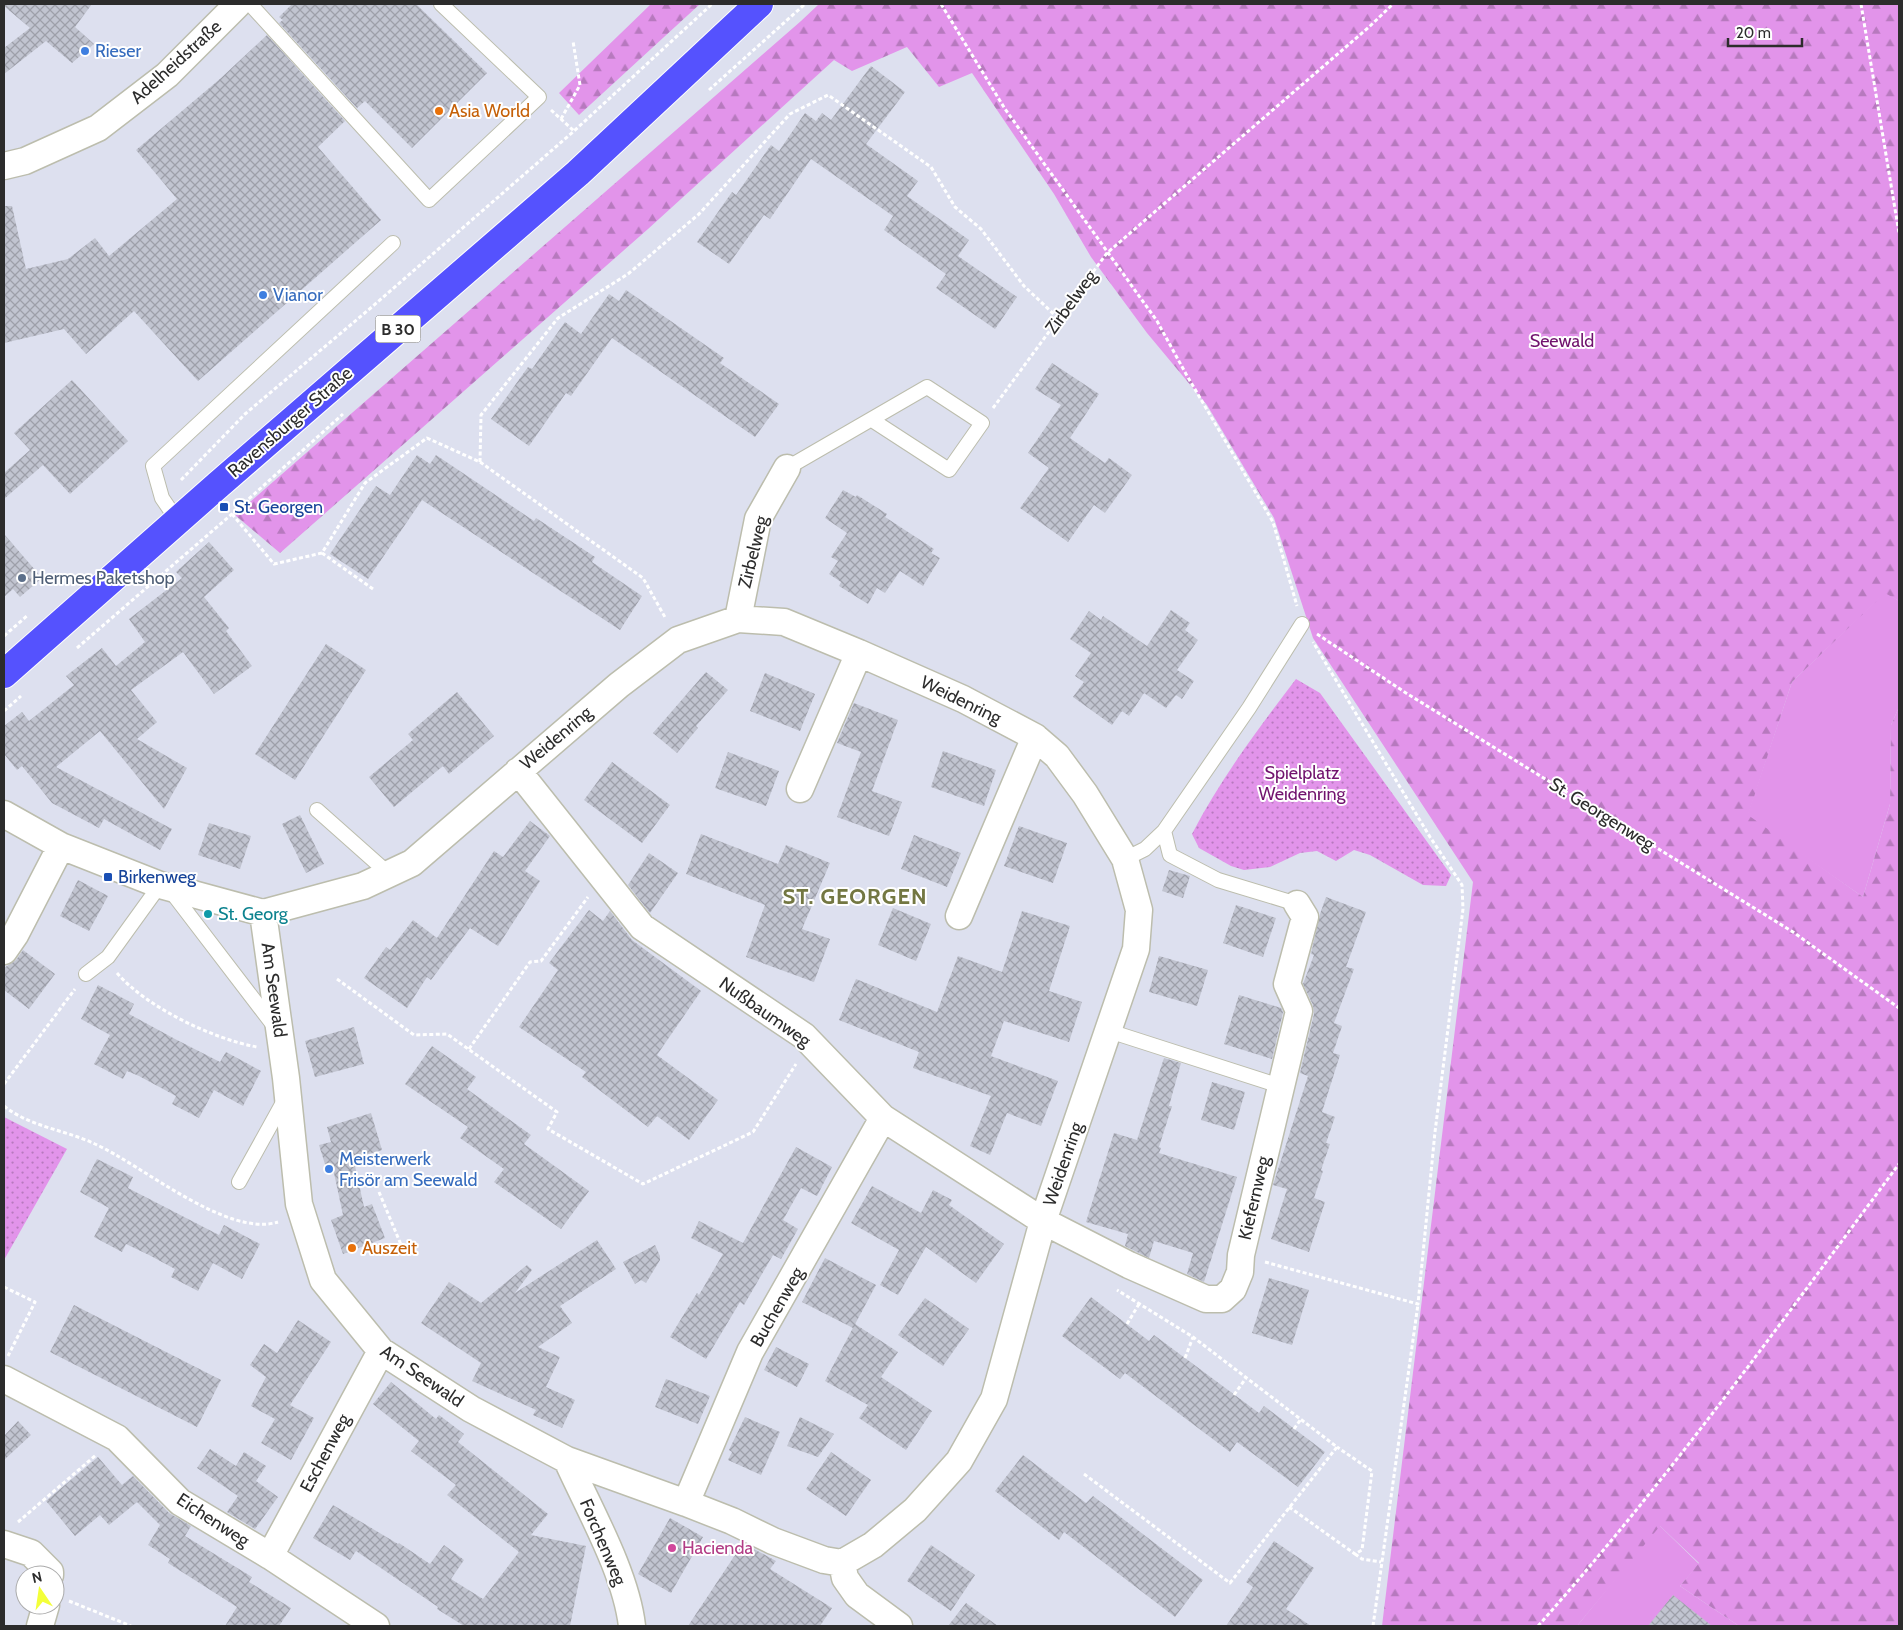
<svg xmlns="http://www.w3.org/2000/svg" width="1903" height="1630" font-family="Cabin,sans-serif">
<defs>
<pattern id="forest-firs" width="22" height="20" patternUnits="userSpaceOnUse" patternTransform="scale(1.25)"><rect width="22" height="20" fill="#e294ea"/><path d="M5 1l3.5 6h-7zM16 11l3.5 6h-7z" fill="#b779be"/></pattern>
<pattern id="park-dots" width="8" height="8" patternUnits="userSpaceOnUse" patternTransform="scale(1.25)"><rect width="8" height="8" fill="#e294ea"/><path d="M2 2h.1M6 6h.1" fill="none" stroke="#b779be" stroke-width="1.8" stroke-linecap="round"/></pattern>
<pattern id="building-cross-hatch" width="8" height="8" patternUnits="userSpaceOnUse" patternTransform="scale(1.25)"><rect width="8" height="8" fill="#c1c4d0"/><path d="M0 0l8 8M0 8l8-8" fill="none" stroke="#9d9fa9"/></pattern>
</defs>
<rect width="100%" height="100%" fill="#dde0ef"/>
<!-- grass -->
<path fill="#e294ea" d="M 1885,592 L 1899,601 L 1899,707 L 1891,725 L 1890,804 L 1863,897 L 1747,816 L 1792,682 Z
M 1659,1525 L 1699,1564 L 1680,1586 L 1739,1626 L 1577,1626 Z"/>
<!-- forest -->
<path fill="url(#forest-firs)" d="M 651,4 L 700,4 L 579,115 L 559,93 Z
M 819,4 L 1899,4 L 1899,601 L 1885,593 L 1792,682 L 1748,815 L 1863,897 L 1890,804 L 1891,725 L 1899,707 L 1899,1626 L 1739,1626 L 1680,1586 L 1699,1563 L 1660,1526 L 1577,1626 L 1382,1626 L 1473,882 L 1313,638 L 1274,518 L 1207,405 L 1147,333 L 1091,257 L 1054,194 L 972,73 L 939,87 L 907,47 L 852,71 L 834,60 L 648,229 L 280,553 L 235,515 L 801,21 Z"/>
<!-- park -->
<path fill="url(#park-dots)" d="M 1296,679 L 1320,693 L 1451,875 L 1446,886 L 1423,885 L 1370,855 L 1354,850 L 1336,861 L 1317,851 L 1300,853 L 1270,867 L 1244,870 L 1231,866 L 1199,848 L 1192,834 C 1221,778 1258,729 1296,679 Z
M 4,1117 L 67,1149 L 4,1260 Z"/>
<!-- building -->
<path fill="url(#building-cross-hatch)" d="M 4,4 L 92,4 L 75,27 L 94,44 L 72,63 L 46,41 L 4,74 L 4,48 L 30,28 L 4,6 Z
M 292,4 L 416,4 L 487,73 L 412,148 L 365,101 L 357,108 L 279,23 L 283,20 L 279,17 Z
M 267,35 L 345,121 L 318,147 L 381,220 L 198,381 L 134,311 L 86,354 L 64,329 L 4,343 L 4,206 L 12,206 L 26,269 L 68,259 L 95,238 L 109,256 L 177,199 L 136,150 L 221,78 Z
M 871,66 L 905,92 L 866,144 L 918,181 L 907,196 L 969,240 L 958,256 L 1017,297 L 995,329 L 936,288 L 946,274 L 884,230 L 893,216 L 811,159 L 770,219 L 764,215 L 729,264 L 697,242 L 732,192 L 736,195 L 771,145 L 779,151 L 805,113 L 816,121 L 822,113 L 831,120 Z
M 626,290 L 724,358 L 720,363 L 779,404 L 755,437 L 612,338 L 571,396 L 566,393 L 529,446 L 491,419 L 528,367 L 532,369 L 565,322 L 581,334 L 609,294 L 619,301 Z
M 1052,363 L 1099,394 L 1070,438 L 1105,463 L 1109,458 L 1132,475 L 1105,513 L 1094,505 L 1068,542 L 1020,508 L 1049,468 L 1028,453 L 1061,405 L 1035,389 Z
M 72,380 L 128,441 L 70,494 L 43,465 L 4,499 L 4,473 L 30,450 L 14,433 Z
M 417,455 L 430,464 L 436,455 L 534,521 L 536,518 L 595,557 L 592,562 L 642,596 L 620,630 L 422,500 L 368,579 L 330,554 L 376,486 L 390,495 Z
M 843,490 L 856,497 L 857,495 L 887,514 L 885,517 L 934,549 L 931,553 L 940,558 L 923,586 L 900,571 L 885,593 L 877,588 L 868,604 L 839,586 L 841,582 L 829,574 L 838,561 L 831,557 L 847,533 L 825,518 Z
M 4,534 L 42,578 L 20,597 L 13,589 L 4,597 Z
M 209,542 L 234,570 L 204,597 L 229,628 L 226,631 L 252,666 L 214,694 L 183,652 L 131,690 L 157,722 L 137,739 L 187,768 L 164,809 L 100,731 L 56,767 L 172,829 L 160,850 L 104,819 L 99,828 L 52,803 L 22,766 L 17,770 L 4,754 L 4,726 L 22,712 L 29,721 L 74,685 L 66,676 L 102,648 L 116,666 L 145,642 L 129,619 L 182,578 L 176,572 Z
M 1171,610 L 1190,623 L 1185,630 L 1198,640 L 1177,670 L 1194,681 L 1182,699 L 1176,695 L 1166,708 L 1144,693 L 1129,716 L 1122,711 L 1112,725 L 1073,697 L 1084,682 L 1075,676 L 1091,653 L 1070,639 L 1089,611 L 1101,620 L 1103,616 L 1147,646 Z
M 326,644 L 366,670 L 295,780 L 255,754 Z
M 706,672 L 728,690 L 696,726 L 698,728 L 677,753 L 653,733 Z
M 765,673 L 815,694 L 800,731 L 750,711 Z
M 457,692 L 494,736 L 449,774 L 443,766 L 394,807 L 369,777 L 413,740 L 408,734 Z
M 854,703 L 898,720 L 872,791 L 902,802 L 889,836 L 837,817 L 861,752 L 837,743 Z
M 943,751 L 996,770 L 984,806 L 931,787 Z
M 728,752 L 779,771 L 766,806 L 715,788 Z
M 612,762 L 670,805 L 642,843 L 584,800 Z
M 300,815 L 324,864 L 306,873 L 282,824 Z
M 530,821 L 550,836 L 525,871 L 540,881 L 498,946 L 470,928 L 431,980 L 427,977 L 407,1008 L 364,978 L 386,947 L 390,950 L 413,920 L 437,938 L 494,851 L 503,857 Z
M 209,823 L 251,836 L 240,869 L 198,855 Z
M 1019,826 L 1067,843 L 1053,883 L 1004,866 Z
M 701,834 L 778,864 L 786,845 L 830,863 L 802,929 L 830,939 L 814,982 L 746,957 L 765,905 L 686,874 Z
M 914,835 L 961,853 L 947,887 L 901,869 Z
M 649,853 L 678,873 L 650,913 L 628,885 Z
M 1169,870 L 1190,876 L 1183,898 L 1162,891 Z
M 78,880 L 108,896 L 89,931 L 60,916 Z
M 1326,897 L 1366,912 L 1346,967 L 1354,969 L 1334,1023 L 1342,1026 L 1333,1053 L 1340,1055 L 1322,1112 L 1335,1117 L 1326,1143 L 1330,1144 L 1321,1170 L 1323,1171 L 1314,1198 L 1325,1202 L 1309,1252 L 1271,1239 L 1287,1189 L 1273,1185 L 1308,1076 L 1300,1073 L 1314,1014 L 1313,1005 L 1303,984 L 1314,955 L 1311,954 L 1320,914 Z
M 1236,905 L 1276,918 L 1263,957 L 1223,943 Z
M 893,908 L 931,924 L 916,961 L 878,945 Z
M 589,910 L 603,921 L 610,911 L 632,940 L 701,991 L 657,1055 L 718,1100 L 689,1140 L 657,1116 L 648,1127 L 582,1077 L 586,1072 L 519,1027 L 558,970 L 549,963 Z
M 1022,911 L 1070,926 L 1049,991 L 1082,1002 L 1069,1042 L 1004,1021 L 991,1056 L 1058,1081 L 1041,1126 L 1007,1113 L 990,1155 L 970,1146 L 991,1096 L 913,1068 L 919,1052 L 839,1020 L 856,979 L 937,1012 L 958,956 L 1002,972 Z
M 23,950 L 55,974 L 29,1009 L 4,990 L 4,968 L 16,960 Z
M 1159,956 L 1208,970 L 1197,1006 L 1149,992 Z
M 98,985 L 134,1004 L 129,1014 L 175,1039 L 220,1062 L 226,1052 L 261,1071 L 243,1106 L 214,1090 L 199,1118 L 172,1104 L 176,1096 L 139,1076 L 127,1071 L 123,1079 L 94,1064 L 110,1035 L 81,1019 Z
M 1239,995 L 1281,1008 L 1283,1012 L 1272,1059 L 1224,1044 Z
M 354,1027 L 364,1064 L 315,1077 L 305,1041 Z
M 432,1046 L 476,1077 L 467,1089 L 531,1135 L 524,1144 L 589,1191 L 561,1229 L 494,1182 L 504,1169 L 460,1138 L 468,1127 L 405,1084 Z
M 1164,1058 L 1181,1063 L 1169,1106 L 1172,1106 L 1159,1147 L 1161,1148 L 1159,1153 L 1237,1177 L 1204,1282 L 1187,1274 L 1193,1253 L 1154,1241 L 1149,1258 L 1125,1246 L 1128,1234 L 1086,1222 L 1114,1133 L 1137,1140 Z
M 1212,1082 L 1245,1092 L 1234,1130 L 1201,1120 Z
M 371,1113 L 382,1150 L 362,1156 L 364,1164 L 355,1166 L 364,1207 L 372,1204 L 385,1238 L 343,1254 L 331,1220 L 343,1215 L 334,1173 L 328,1174 L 319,1145 L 331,1142 L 327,1127 Z
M 796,1147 L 832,1167 L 817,1196 L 801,1188 L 783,1220 L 798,1229 L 781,1259 L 773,1255 L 744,1305 L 740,1302 L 706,1359 L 670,1337 L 697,1293 L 699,1295 L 723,1254 L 691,1238 L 699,1221 L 743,1243 Z
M 97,1159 L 133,1177 L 128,1188 L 219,1235 L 224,1225 L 260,1244 L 242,1279 L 213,1263 L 198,1291 L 171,1277 L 175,1269 L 149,1255 L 126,1244 L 122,1252 L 94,1237 L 109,1208 L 80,1192 Z
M 872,1186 L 921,1213 L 933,1190 L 952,1200 L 949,1205 L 1004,1244 L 976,1283 L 926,1247 L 898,1295 L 880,1285 L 899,1250 L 851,1223 Z
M 597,1240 L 616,1269 L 560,1306 L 572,1323 L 538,1347 L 560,1357 L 546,1387 L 575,1400 L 562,1428 L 533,1415 L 536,1410 L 472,1381 L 481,1363 L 421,1323 L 449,1282 L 481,1303 L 527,1265 L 532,1270 L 515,1293 Z
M 655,1245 L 660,1256 L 660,1260 L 646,1283 L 641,1280 L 635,1284 L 623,1262 Z
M 825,1258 L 876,1285 L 853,1328 L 802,1302 Z
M 1269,1278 L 1309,1290 L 1292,1345 L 1252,1333 Z
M 1091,1297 L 1149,1341 L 1154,1335 L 1259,1413 L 1264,1406 L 1325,1452 L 1298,1487 L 1237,1442 L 1230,1452 L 1125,1373 L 1120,1379 L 1062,1336 Z
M 925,1298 L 969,1329 L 943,1366 L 898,1335 Z
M 74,1305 L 221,1380 L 197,1427 L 50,1352 Z
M 298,1320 L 331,1342 L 290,1405 L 314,1418 L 291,1460 L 261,1443 L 275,1419 L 251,1406 L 266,1377 L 250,1365 L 264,1344 L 277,1353 Z
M 855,1324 L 898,1352 L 881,1377 L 932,1411 L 906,1450 L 859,1418 L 868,1405 L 825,1381 Z
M 776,1347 L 809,1364 L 797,1387 L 764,1370 Z
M 666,1379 L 710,1396 L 698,1424 L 655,1407 Z
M 391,1382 L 436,1419 L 439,1415 L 464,1434 L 458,1442 L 548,1514 L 531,1535 L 586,1546 L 570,1626 L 464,1626 L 437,1609 L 438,1607 L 356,1551 L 350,1560 L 313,1538 L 333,1505 L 398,1544 L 399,1543 L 430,1564 L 444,1545 L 464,1560 L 451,1579 L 483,1599 L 519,1552 L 447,1495 L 456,1485 L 411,1451 L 419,1441 L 373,1404 Z
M 745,1417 L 780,1432 L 761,1475 L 728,1460 L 732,1452 L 729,1450 Z
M 800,1417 L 834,1434 L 818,1457 L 787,1446 Z
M 18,1421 L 31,1435 L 4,1460 L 4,1436 Z
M 210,1449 L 236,1466 L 244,1452 L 266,1466 L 256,1481 L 278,1497 L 255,1529 L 227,1512 L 238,1496 L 197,1468 Z
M 831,1452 L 871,1480 L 846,1516 L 806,1489 Z
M 1023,1455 L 1086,1503 L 1093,1496 L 1203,1580 L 1175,1617 L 1064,1532 L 1059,1540 L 995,1491 Z
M 98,1457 L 122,1485 L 133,1476 L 169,1513 L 191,1526 L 185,1536 L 252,1577 L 249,1582 L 291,1608 L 279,1626 L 225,1626 L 237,1607 L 168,1563 L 170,1559 L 148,1545 L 160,1525 L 137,1502 L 109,1525 L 100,1515 L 75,1536 L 46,1501 Z
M 670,1518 L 703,1537 L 671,1593 L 638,1574 Z
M 1274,1541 L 1314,1568 L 1286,1609 L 1311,1626 L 1226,1626 L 1253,1587 L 1246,1582 Z
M 743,1543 L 776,1561 L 770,1569 L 832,1608 L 820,1626 L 688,1626 Z
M 931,1545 L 975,1575 L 951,1611 L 907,1581 Z
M 1673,1595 L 1712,1626 L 1648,1626 Z
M 966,1603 L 998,1626 L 948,1626 Z"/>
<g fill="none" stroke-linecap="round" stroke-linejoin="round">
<!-- service casing -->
<g stroke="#bcbdad" stroke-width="16">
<path id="service" d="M 250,4 L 429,200 L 539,97 L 441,4
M 787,468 L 927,387 L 982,423 L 949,470 L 872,420
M 177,520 L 162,498 L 153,466 L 393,243
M 317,810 L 389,874
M 1164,831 L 1170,855 L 1218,880 L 1297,904
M 1125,859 L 1145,849 L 1164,831 L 1249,708 L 1302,624
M 170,890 L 274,1026
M 86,974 L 108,957 L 160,885
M 1109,1031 L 1280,1086
M 239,1182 L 285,1099"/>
</g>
<!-- minor casing -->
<g stroke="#bcbdad" stroke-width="29">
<path id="minor" d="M 4,166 L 25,161 L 98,128 L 167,75 L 238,4
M 738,619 L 758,519 L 787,468
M 518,771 L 642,927 L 804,1036 L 883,1118 L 1043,1221 L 1129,1265 L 1206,1299 L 1222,1299 L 1233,1289 L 1240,1272 L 1241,1255 L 1299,1011 L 1287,984 L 1305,917 L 1297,904
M 800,789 L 859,653
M 4,814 L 61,846 L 160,885 L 263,913 L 363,886 L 412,863 L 619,685 L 678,640 L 738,619 L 784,622 L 859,653 L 963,699 L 1035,737 L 1057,756 L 1085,794 L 1125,859 L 1139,910 L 1136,949 L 1043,1221 L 994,1399 L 959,1461 L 915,1510 L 873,1545 L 842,1563
M 263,913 L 286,1078 L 299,1204 L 323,1280 L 381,1351 L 471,1409 L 567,1460 L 686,1503 L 732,1521 L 773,1541 L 824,1560 L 842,1563
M 959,916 L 1035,737
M 4,951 L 15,935 L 61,846
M 4,1379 L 117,1438 L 180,1502 L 270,1556 L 376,1626
M 567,1460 C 589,1509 626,1573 632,1626
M 686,1503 L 750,1352 L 883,1118
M 4,1544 L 31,1553 L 50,1572 L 50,1575
M 270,1556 L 381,1351
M 842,1563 L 845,1578 L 857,1595 L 899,1626
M 40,1626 L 46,1605"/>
</g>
<!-- primary casing -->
<g stroke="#fff" stroke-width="30">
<path id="primary" d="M 4,674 L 218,485 L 578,173 L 759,4"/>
</g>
<!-- path -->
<path stroke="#fff" stroke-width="3" stroke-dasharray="4 2.5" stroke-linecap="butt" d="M 941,4 L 1005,109 L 1157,321 L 1186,374 L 1273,522 L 1297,606
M 1861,4 L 1899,233
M 709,90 L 805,4
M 551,110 L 574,131
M 561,119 L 580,85 L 573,41
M 993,408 L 1107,253 L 1369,27 L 1393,4
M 480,462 L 481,415 L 558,318 L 628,274 L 699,214 L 790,114 L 828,95 L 931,167 L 955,207 L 981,229 L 1024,286 L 1059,319
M 181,480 L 245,414 L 373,306 L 574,131 L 712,4
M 232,514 L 274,564 L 322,553
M 373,589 L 322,553 L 365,483 L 427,438 L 480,462 L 643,578 L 666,619
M 1317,634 L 1406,693 L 1793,932 L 1899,1008
M 4,636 L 28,615
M 77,648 L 232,514 L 343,414
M 4,711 L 21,696
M 117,973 C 146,1007 213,1039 257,1047
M 337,979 L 414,1035 L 447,1034 L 557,1112 L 548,1129 L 643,1184 L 753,1132 L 796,1064
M 469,1049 L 530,962 L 541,961 L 588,897
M 4,1084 L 75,989
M 4,1106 C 30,1127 66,1130 95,1144 C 142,1165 227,1238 278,1222
M 379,1192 L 404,1252
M 1265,1262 L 1418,1304 L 1435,1132 L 1463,909 L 1462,885 L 1430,837 L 1313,642
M 4,1287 L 35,1302 L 8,1356
M 1127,1324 L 1139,1304
M 1185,1358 L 1193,1337
M 1234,1395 L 1246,1378
M 1294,1429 L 1301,1419
M 1084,1474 L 1230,1583 L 1337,1447 L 1193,1337 L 1117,1290
M 1289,1507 L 1355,1554 L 1362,1550 L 1372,1471 L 1337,1447
M 18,1522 L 96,1455
M 1355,1554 L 1362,1559 L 1381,1562
M 69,1601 L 131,1626
M 1373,1626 L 1418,1304
M 1538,1626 C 1668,1480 1782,1321 1899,1164"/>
<!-- service -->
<use href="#service" stroke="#fff" stroke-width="14"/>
<!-- minor -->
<use href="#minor" stroke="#fff" stroke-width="26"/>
<!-- primary -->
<use href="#primary" stroke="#5552fe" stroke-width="28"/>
</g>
<!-- markers -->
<g fill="#3f7fe0" stroke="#fff" stroke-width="2">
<circle cx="85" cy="51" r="5"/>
<circle cx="263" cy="295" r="5"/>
<circle cx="329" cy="1169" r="5"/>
</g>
<g fill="#e8710a" stroke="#fff" stroke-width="2">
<circle cx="439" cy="111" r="5"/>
<circle cx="352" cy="1248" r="5"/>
</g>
<g fill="#1a4fb4" stroke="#fff" stroke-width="2">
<rect x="219" y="502" width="10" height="10" rx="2.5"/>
<rect x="103" y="872" width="10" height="10" rx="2.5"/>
</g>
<circle fill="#5c6f8a" stroke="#fff" stroke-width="2" cx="22" cy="578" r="5"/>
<circle fill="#0f9aa8" stroke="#fff" stroke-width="2" cx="208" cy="914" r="5"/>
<circle fill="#d1479c" stroke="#fff" stroke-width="2" cx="672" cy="1548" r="5"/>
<g text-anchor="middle" stroke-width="4" stroke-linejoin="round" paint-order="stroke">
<!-- shield labels -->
<rect fill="#fff" stroke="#6b6b6b" stroke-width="1" x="375.5" y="315.5" width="45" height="27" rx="4"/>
<g font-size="16" font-weight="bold" fill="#2c2c2c">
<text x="398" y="335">B 30</text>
</g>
<!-- shop labels -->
<g font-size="18" fill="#366cbe" stroke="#fff" text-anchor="start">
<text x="95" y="57">Rieser</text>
<text x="273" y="301">Vianor</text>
<text x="339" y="1165">Meisterwerk<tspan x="339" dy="21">Frisör am Seewald</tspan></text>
</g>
<!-- street labels -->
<g font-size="18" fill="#2c2c2c" stroke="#fff">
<text transform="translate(176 62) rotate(-42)" y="6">Adelheidstraße</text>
<text transform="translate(1071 302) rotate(-54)" y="6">Zirbelweg</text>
<text transform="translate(290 422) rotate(-41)" y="6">Ravensburger Straße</text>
<text transform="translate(753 552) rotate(-76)" y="6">Zirbelweg</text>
<text transform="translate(961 700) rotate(26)" y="6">Weidenring</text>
<text transform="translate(556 738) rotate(-40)" y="6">Weidenring</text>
<text transform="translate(1602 814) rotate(32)" y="6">St. Georgenweg</text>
<text transform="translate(274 990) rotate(82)" y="6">Am Seewald</text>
<text transform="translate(765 1012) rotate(35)" y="6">Nußbaumweg</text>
<text transform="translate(1063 1164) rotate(-71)" y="6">Weidenring</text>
<text transform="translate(1254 1198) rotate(-77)" y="6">Kiefernweg</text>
<text transform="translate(777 1307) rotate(-60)" y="6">Buchenweg</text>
<text transform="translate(422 1376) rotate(34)" y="6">Am Seewald</text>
<text transform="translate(325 1453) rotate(-62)" y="6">Eschenweg</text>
<text transform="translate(213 1520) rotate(33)" y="6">Eichenweg</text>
<text transform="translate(603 1542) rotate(67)" y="6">Forchenweg</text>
</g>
<!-- food labels -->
<g font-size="18" fill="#c56008" stroke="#fff" text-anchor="start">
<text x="449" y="117">Asia World</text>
<text x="362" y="1254">Auszeit</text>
</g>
<!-- park labels -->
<g font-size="18" fill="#71136e" stroke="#fff">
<text x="1562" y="347">Seewald</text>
<text x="1302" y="779">Spielplatz<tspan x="1302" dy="21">Weidenring</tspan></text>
</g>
<!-- transit labels -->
<g font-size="18" fill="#164399" stroke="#fff" text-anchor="start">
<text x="234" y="513">St. Georgen</text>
<text x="118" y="883">Birkenweg</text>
</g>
<!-- service labels -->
<g font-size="18" fill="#4e5e75" stroke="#fff" text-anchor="start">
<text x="32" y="584">Hermes Paketshop</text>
</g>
<!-- culture labels -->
<g font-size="18" fill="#0d838f" stroke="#fff" text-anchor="start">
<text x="218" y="920">St. Georg</text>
</g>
<!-- hotel labels -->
<g font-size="18" fill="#b23c85" stroke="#fff" text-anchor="start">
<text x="682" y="1554">Hacienda</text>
</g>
<!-- district labels -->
<g font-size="22" font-weight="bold" letter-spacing="1" fill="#737742" stroke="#fff">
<text x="855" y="904">ST. GEORGEN</text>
</g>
</g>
<!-- border -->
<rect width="1903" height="1630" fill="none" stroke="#2c2c2c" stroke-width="10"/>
<!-- north arrow -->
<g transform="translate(40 1590) rotate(347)"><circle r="24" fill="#ffffff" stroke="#ababab"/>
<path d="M0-4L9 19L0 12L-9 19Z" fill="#f3ff3a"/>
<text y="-8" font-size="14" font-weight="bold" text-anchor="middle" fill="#2c2c2c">N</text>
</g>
<!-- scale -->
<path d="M1728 38v8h74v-8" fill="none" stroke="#2c2c2c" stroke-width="2.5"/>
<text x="1736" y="38" font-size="15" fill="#2c2c2c" stroke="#ffffff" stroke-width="4" paint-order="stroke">20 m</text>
</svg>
